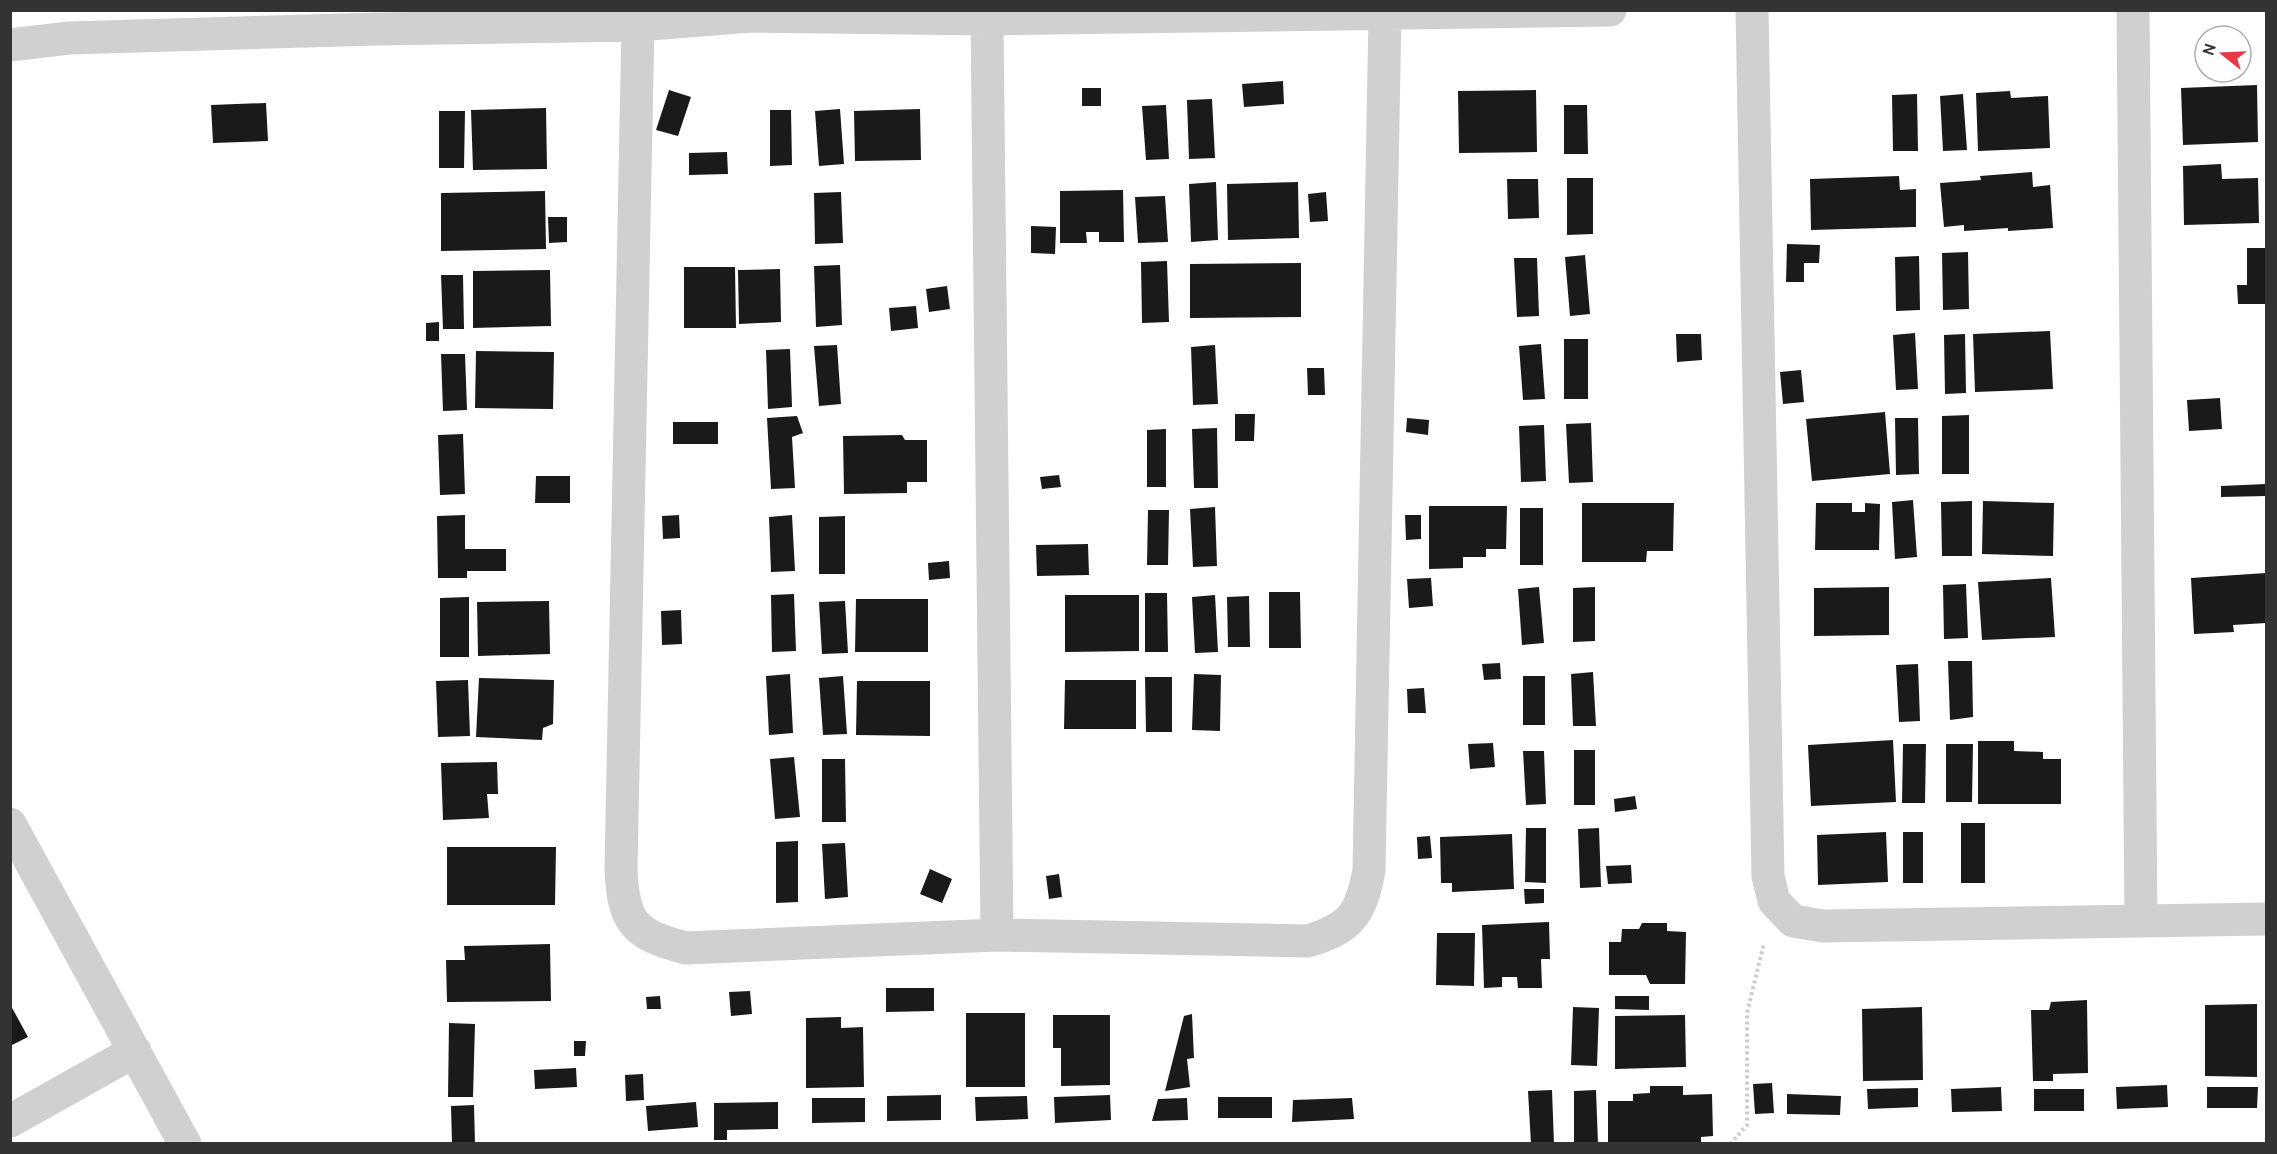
<svg xmlns="http://www.w3.org/2000/svg" width="2277" height="1154" font-family="Cabin,sans-serif">
<rect width="100%" height="100%" fill="#fff"/>
<!-- building -->
<path fill="#1a1a1a" d="M 1283,81 L 1284,104 L 1244,107 L 1242,84 Z
M 2257,85 L 2258,142 L 2183,145 L 2181,88 Z
M 1082,88 L 1101,88 L 1101,106 L 1082,106 Z
M 669,90 L 691,97 L 678,136 L 656,130 Z
M 1536,90 L 1537,152 L 1459,153 L 1458,91 Z
M 2010,91 L 2011,98 L 2048,96 L 2050,148 L 1978,151 L 1976,93 Z
M 1917,94 L 1918,151 L 1893,151 L 1892,95 Z
M 1963,94 L 1967,150 L 1943,151 L 1940,96 Z
M 1212,99 L 1215,158 L 1189,159 L 1187,100 Z
M 266,103 L 268,141 L 213,143 L 211,105 Z
M 1166,105 L 1169,159 L 1146,160 L 1142,106 Z
M 1564,105 L 1587,105 L 1588,154 L 1564,154 Z
M 546,108 L 547,169 L 473,170 L 471,110 Z
M 840,109 L 844,164 L 819,166 L 815,111 Z
M 920,109 L 921,160 L 855,161 L 854,111 Z
M 770,110 L 791,110 L 792,165 L 770,166 Z
M 439,111 L 465,111 L 464,168 L 439,168 Z
M 727,152 L 728,174 L 689,175 L 689,153 Z
M 2221,164 L 2222,179 L 2258,178 L 2259,223 L 2184,225 L 2183,166 Z
M 2032,172 L 2033,187 L 2050,185 L 2053,228 L 2008,231 L 2008,228 L 1964,231 L 1964,225 L 1944,227 L 1940,183 L 1981,180 L 1980,176 Z
M 1899,176 L 1900,190 L 1916,189 L 1916,227 L 1811,230 L 1810,179 Z
M 1567,178 L 1593,178 L 1593,234 L 1567,235 Z
M 1507,179 L 1538,179 L 1539,218 L 1508,219 Z
M 1216,182 L 1218,240 L 1191,242 L 1189,184 Z
M 1298,182 L 1299,238 L 1228,240 L 1227,184 Z
M 1123,190 L 1124,242 L 1099,242 L 1099,232 L 1086,232 L 1087,243 L 1060,243 L 1060,191 Z
M 545,191 L 546,249 L 441,251 L 441,193 Z
M 841,192 L 843,243 L 815,244 L 814,193 Z
M 1326,192 L 1328,221 L 1310,222 L 1308,194 Z
M 1165,196 L 1168,242 L 1138,243 L 1135,197 Z
M 548,217 L 567,217 L 567,242 L 549,243 Z
M 1031,226 L 1056,227 L 1055,254 L 1031,253 Z
M 1787,244 L 1820,245 L 1819,263 L 1804,263 L 1804,282 L 1786,282 Z
M 2247,248 L 2266,248 L 2266,304 L 2238,304 L 2237,285 L 2247,285 Z
M 1968,252 L 1969,309 L 1943,310 L 1942,253 Z
M 1585,255 L 1590,314 L 1570,316 L 1565,257 Z
M 1919,256 L 1920,310 L 1896,311 L 1895,257 Z
M 1514,258 L 1537,258 L 1539,316 L 1517,317 Z
M 1167,261 L 1169,322 L 1142,323 L 1141,262 Z
M 1301,263 L 1301,317 L 1190,318 L 1190,264 Z
M 840,265 L 842,325 L 816,327 L 814,266 Z
M 684,267 L 735,267 L 736,328 L 684,328 Z
M 780,269 L 781,322 L 739,324 L 738,270 Z
M 550,270 L 551,326 L 473,328 L 473,271 Z
M 441,275 L 463,275 L 464,329 L 443,329 Z
M 947,286 L 950,309 L 929,312 L 926,289 Z
M 916,306 L 918,328 L 891,331 L 889,308 Z
M 439,322 L 439,341 L 426,341 L 426,323 Z
M 2050,331 L 2053,389 L 1975,392 L 1973,334 Z
M 1915,333 L 1918,389 L 1896,390 L 1893,335 Z
M 1676,334 L 1701,334 L 1702,360 L 1677,362 Z
M 1965,334 L 1966,393 L 1945,394 L 1944,335 Z
M 1564,339 L 1588,339 L 1588,399 L 1564,399 Z
M 1541,344 L 1545,399 L 1523,400 L 1519,346 Z
M 837,345 L 841,404 L 819,406 L 814,346 Z
M 1215,345 L 1218,404 L 1193,405 L 1191,347 Z
M 790,349 L 792,407 L 768,409 L 766,350 Z
M 476,351 L 554,352 L 553,409 L 475,408 Z
M 441,354 L 465,354 L 467,410 L 443,411 Z
M 1307,368 L 1324,368 L 1325,395 L 1308,395 Z
M 1801,370 L 1804,402 L 1783,404 L 1780,372 Z
M 2220,398 L 2222,429 L 2189,431 L 2187,400 Z
M 1885,412 L 1890,474 L 1812,481 L 1806,419 Z
M 1235,414 L 1255,414 L 1254,441 L 1235,441 Z
M 1969,415 L 1969,474 L 1942,474 L 1942,416 Z
M 797,416 L 803,433 L 792,437 L 795,488 L 771,489 L 767,418 Z
M 1407,418 L 1429,420 L 1428,435 L 1406,432 Z
M 1895,418 L 1918,418 L 1919,474 L 1896,475 Z
M 673,422 L 718,422 L 718,444 L 673,444 Z
M 1591,423 L 1593,482 L 1569,483 L 1566,424 Z
M 1544,425 L 1546,481 L 1521,482 L 1519,426 Z
M 1217,428 L 1218,488 L 1194,488 L 1192,429 Z
M 1166,429 L 1166,487 L 1147,487 L 1147,430 Z
M 463,434 L 465,494 L 440,495 L 438,435 Z
M 902,435 L 905,440 L 927,440 L 927,482 L 907,482 L 907,493 L 844,494 L 843,436 Z
M 1059,475 L 1061,487 L 1042,489 L 1040,477 Z
M 536,476 L 570,476 L 570,503 L 535,503 Z
M 2266,484 L 2266,496 L 2221,497 L 2221,486 Z
M 1913,500 L 1917,557 L 1895,559 L 1892,502 Z
M 1972,501 L 1972,556 L 1942,556 L 1941,502 Z
M 1983,501 L 2054,503 L 2053,556 L 1982,554 Z
M 1582,503 L 1674,503 L 1673,551 L 1647,551 L 1646,562 L 1582,562 Z
M 1816,503 L 1852,503 L 1852,512 L 1865,512 L 1865,503 L 1880,504 L 1879,550 L 1815,550 Z
M 1429,506 L 1507,506 L 1506,549 L 1486,549 L 1486,557 L 1463,557 L 1463,568 L 1429,569 Z
M 1215,507 L 1217,566 L 1193,567 L 1190,509 Z
M 1520,508 L 1543,508 L 1543,565 L 1520,565 Z
M 1148,510 L 1169,510 L 1168,565 L 1147,565 Z
M 465,515 L 465,549 L 506,549 L 506,571 L 467,571 L 467,578 L 438,578 L 437,516 Z
M 679,515 L 680,538 L 663,539 L 662,516 Z
M 792,515 L 795,571 L 771,572 L 769,517 Z
M 1405,515 L 1421,515 L 1421,539 L 1406,540 Z
M 845,516 L 845,574 L 819,574 L 819,517 Z
M 1088,544 L 1089,575 L 1037,576 L 1036,545 Z
M 949,561 L 950,578 L 929,580 L 928,563 Z
M 2266,573 L 2266,623 L 2233,625 L 2234,632 L 2194,634 L 2191,578 Z
M 1431,578 L 1433,606 L 1409,608 L 1407,579 Z
M 2051,578 L 2055,637 L 1982,640 L 1978,582 Z
M 1966,584 L 1968,638 L 1944,639 L 1943,585 Z
M 1539,587 L 1544,643 L 1522,645 L 1518,589 Z
M 1595,587 L 1595,641 L 1573,642 L 1573,588 Z
M 1889,587 L 1889,635 L 1814,636 L 1814,588 Z
M 1269,592 L 1300,592 L 1301,648 L 1269,648 Z
M 1145,593 L 1167,593 L 1168,652 L 1145,652 Z
M 794,594 L 796,651 L 772,652 L 771,595 Z
M 1065,595 L 1139,595 L 1139,651 L 1065,652 Z
M 1215,595 L 1218,652 L 1195,653 L 1192,597 Z
M 1249,596 L 1250,647 L 1228,647 L 1227,597 Z
M 469,597 L 469,657 L 440,657 L 440,598 Z
M 856,599 L 928,599 L 928,652 L 855,652 Z
M 549,601 L 550,654 L 478,656 L 477,602 Z
M 845,601 L 848,653 L 822,654 L 819,602 Z
M 681,610 L 682,644 L 662,645 L 661,611 Z
M 1948,661 L 1972,661 L 1973,717 L 1950,720 Z
M 1500,663 L 1501,679 L 1484,680 L 1482,664 Z
M 1918,664 L 1920,721 L 1899,722 L 1896,665 Z
M 1593,672 L 1596,726 L 1573,726 L 1571,674 Z
M 790,674 L 793,733 L 769,735 L 766,676 Z
M 1194,674 L 1221,675 L 1220,731 L 1192,730 Z
M 843,676 L 847,734 L 823,735 L 819,678 Z
M 1523,676 L 1545,676 L 1545,725 L 1523,725 Z
M 1145,677 L 1172,677 L 1172,732 L 1146,732 Z
M 479,678 L 554,680 L 553,724 L 543,728 L 542,740 L 476,737 Z
M 468,680 L 470,736 L 438,737 L 436,681 Z
M 1065,680 L 1136,680 L 1136,729 L 1064,729 Z
M 857,681 L 930,681 L 930,736 L 856,735 Z
M 1424,688 L 1426,713 L 1408,713 L 1407,689 Z
M 1893,740 L 1896,802 L 1811,806 L 1808,745 Z
M 1978,741 L 2014,741 L 2014,751 L 2043,752 L 2043,759 L 2061,759 L 2061,804 L 1978,804 Z
M 1493,743 L 1495,767 L 1470,769 L 1468,744 Z
M 1903,744 L 1926,744 L 1925,803 L 1902,803 Z
M 1946,744 L 1973,744 L 1972,802 L 1946,802 Z
M 1574,750 L 1595,750 L 1595,805 L 1574,805 Z
M 1523,751 L 1544,751 L 1546,804 L 1526,805 Z
M 794,757 L 800,817 L 775,819 L 770,759 Z
M 822,759 L 845,759 L 846,822 L 822,822 Z
M 497,762 L 498,794 L 487,794 L 489,818 L 443,820 L 441,763 Z
M 1635,796 L 1637,809 L 1615,812 L 1614,799 Z
M 1961,823 L 1985,823 L 1985,883 L 1961,883 Z
M 1526,828 L 1546,828 L 1546,883 L 1525,882 Z
M 1599,828 L 1601,887 L 1580,888 L 1578,829 Z
M 1886,832 L 1888,882 L 1818,885 L 1817,835 Z
M 1903,832 L 1923,832 L 1923,883 L 1903,883 Z
M 1512,834 L 1514,889 L 1452,892 L 1452,883 L 1441,883 L 1440,837 Z
M 1430,836 L 1432,858 L 1418,859 L 1417,837 Z
M 798,841 L 798,902 L 776,903 L 776,842 Z
M 845,843 L 848,897 L 825,899 L 822,844 Z
M 447,847 L 556,847 L 555,905 L 447,905 Z
M 1631,865 L 1632,883 L 1608,884 L 1606,866 Z
M 930,869 L 952,879 L 942,903 L 920,894 Z
M 1059,874 L 1062,897 L 1049,899 L 1046,876 Z
M 1524,889 L 1544,889 L 1544,903 L 1525,904 Z
M 1549,922 L 1550,959 L 1541,959 L 1542,988 L 1518,988 L 1517,977 L 1502,977 L 1502,987 L 1484,988 L 1482,925 Z
M 1642,923 L 1667,923 L 1667,931 L 1686,932 L 1685,984 L 1650,984 L 1646,975 L 1609,975 L 1609,942 L 1621,942 L 1622,929 L 1639,929 Z
M 1437,933 L 1475,933 L 1474,986 L 1436,985 Z
M 550,944 L 551,1001 L 447,1002 L 446,960 L 465,960 L 464,946 Z
M 886,988 L 934,988 L 934,1011 L 886,1012 Z
M 750,991 L 752,1014 L 731,1016 L 729,992 Z
M 660,996 L 661,1009 L 647,1009 L 646,997 Z
M 1615,996 L 1649,996 L 1649,1010 L 1615,1009 Z
M 2087,1000 L 2088,1073 L 2053,1074 L 2053,1081 L 2033,1081 L 2031,1010 L 2049,1010 L 2051,1002 Z
M 10,1004 L 28,1037 L 10,1046 Z
M 2257,1004 L 2257,1077 L 2205,1076 L 2205,1005 Z
M 1573,1007 L 1599,1008 L 1597,1066 L 1571,1065 Z
M 1922,1007 L 1923,1080 L 1863,1081 L 1862,1009 Z
M 966,1013 L 1025,1013 L 1025,1087 L 966,1087 Z
M 1192,1014 L 1194,1058 L 1187,1059 L 1190,1087 L 1165,1091 L 1184,1016 Z
M 1053,1015 L 1110,1015 L 1110,1085 L 1061,1086 L 1061,1048 L 1053,1048 Z
M 1685,1015 L 1686,1067 L 1615,1069 L 1615,1016 Z
M 841,1017 L 841,1028 L 863,1027 L 864,1087 L 806,1088 L 806,1018 Z
M 449,1023 L 475,1024 L 473,1097 L 448,1097 Z
M 574,1041 L 586,1041 L 585,1056 L 574,1056 Z
M 576,1068 L 577,1087 L 535,1089 L 534,1070 Z
M 643,1074 L 644,1100 L 626,1101 L 625,1075 Z
M 1772,1083 L 1774,1113 L 1755,1114 L 1753,1084 Z
M 2167,1085 L 2168,1107 L 2117,1109 L 2116,1087 Z
M 1650,1086 L 1683,1086 L 1683,1095 L 1712,1094 L 1713,1136 L 1701,1137 L 1701,1144 L 1608,1144 L 1608,1101 L 1633,1101 L 1633,1094 L 1650,1093 Z
M 2001,1087 L 2002,1111 L 1952,1112 L 1951,1089 Z
M 2207,1087 L 2258,1087 L 2257,1108 L 2207,1108 Z
M 1918,1088 L 1918,1107 L 1868,1109 L 1867,1089 Z
M 2034,1089 L 2084,1089 L 2084,1111 L 2034,1111 Z
M 1552,1090 L 1554,1144 L 1531,1144 L 1528,1091 Z
M 1596,1090 L 1598,1144 L 1574,1144 L 1574,1091 Z
M 1787,1094 L 1841,1096 L 1840,1115 L 1787,1114 Z
M 941,1095 L 941,1120 L 887,1121 L 887,1096 Z
M 1110,1095 L 1111,1120 L 1055,1123 L 1054,1097 Z
M 1027,1096 L 1028,1119 L 976,1121 L 975,1097 Z
M 1218,1097 L 1272,1097 L 1272,1118 L 1218,1118 Z
M 812,1098 L 865,1098 L 865,1122 L 812,1123 Z
M 1187,1098 L 1188,1120 L 1152,1121 L 1158,1099 Z
M 1352,1098 L 1354,1119 L 1292,1122 L 1293,1100 Z
M 696,1102 L 698,1127 L 648,1131 L 646,1106 Z
M 778,1102 L 778,1129 L 727,1130 L 727,1140 L 714,1140 L 714,1103 Z
M 474,1105 L 475,1144 L 452,1144 L 451,1106 Z"/>
<g fill="none" stroke-linecap="round" stroke-linejoin="round">
<!-- path -->
<path stroke="#cdcdcd" stroke-width="4" stroke-dasharray="3 3" stroke-linecap="butt" d="M 1730,1144 L 1747,1125 L 1747,1013 L 1764,943"/>
<!-- minor -->
<path stroke="#d0d0d0" stroke-width="33" d="M 1752,10 L 1768,876 L 1774,901 L 1793,921 L 1823,926 L 2266,919
M 2133,10 L 2141,921
M 987,19 L 997,935
M 638,25 L 621,869 C 623,923 635,935 686,948 L 997,935 L 1308,941 C 1351,928 1361,914 1369,870 L 1385,14
M 10,45 L 69,38 L 378,29 L 638,25 L 751,16 L 987,19 L 1610,10
M 10,824 L 185,1144
M 10,1121 L 135,1051"/>
</g>
<!-- border -->
<rect width="2277" height="1154" fill="none" stroke="#333333" stroke-width="24"/>
<!-- north arrow -->
<g transform="translate(2223 54) rotate(288)"><circle r="28" fill="#ffffff" stroke="#adadad" stroke-width="1.5"/>
<path d="M0-4.5L10 22L0 15L-10 22Z" fill="#e63946"/>
<text y="-9" font-size="16" font-weight="bold" text-anchor="middle" fill="#333333">N</text>
</g>
</svg>
